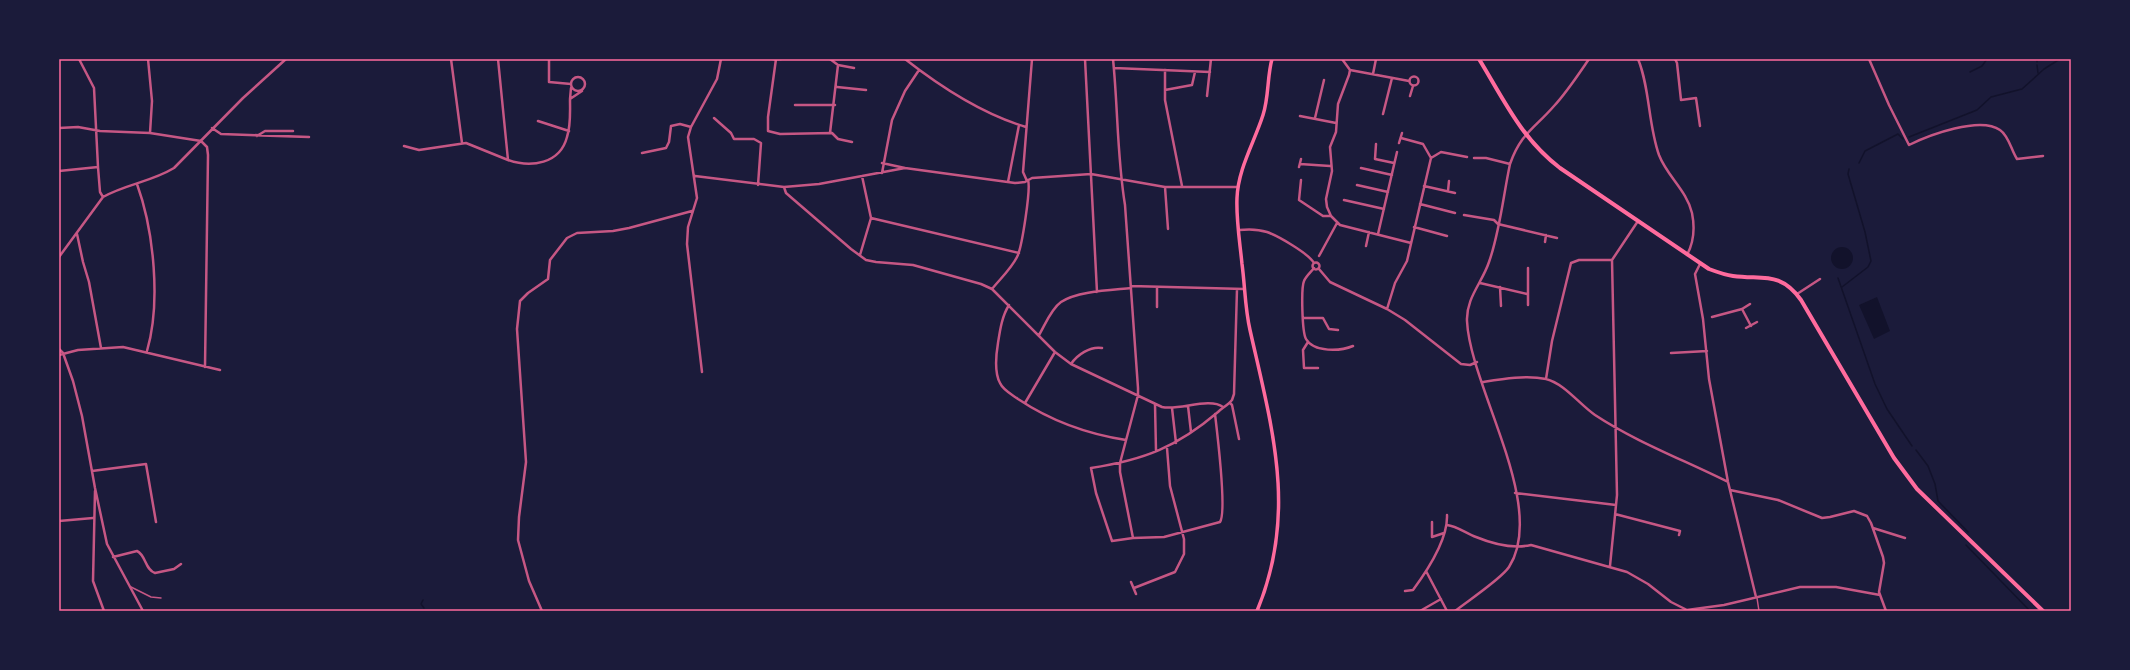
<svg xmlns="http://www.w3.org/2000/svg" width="2130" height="670" font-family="Georgia,serif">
<rect width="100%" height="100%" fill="#1b1b3a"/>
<!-- water -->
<path fill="#12122b" d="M1831 258a11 11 0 1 1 22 0a11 11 0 1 1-22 0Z
M 1877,297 L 1890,331 L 1874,339 L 1859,305 Z"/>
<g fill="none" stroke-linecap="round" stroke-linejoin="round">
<!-- stream -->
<path stroke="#12122b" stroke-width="1.5" d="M 2037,62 L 2037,59
M 2037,65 L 2038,73
M 2044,69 L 2060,59
M 1970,72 L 1982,66 L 1987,59
M 1909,137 L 1977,110 L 1991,97 L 2022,89 L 2043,70
M 1859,163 L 1865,151 L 1898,134 L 1903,139
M 1838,278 L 1875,384 L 1887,409 L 1912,446
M 1842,287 L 1868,267 L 1871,261 L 1865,232 L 1848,174 L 1849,169
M 1916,450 L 1928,466 L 1935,484 L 1938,501 L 1968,532
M 1966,545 L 2030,611
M 423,600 L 421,604 L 424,608"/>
<!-- service -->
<path stroke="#c65784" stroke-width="1.5" d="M 131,587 L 151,597 L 161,598
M 1757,598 L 1759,611"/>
<!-- minor -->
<path stroke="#c65784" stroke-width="2.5" d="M 79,59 L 94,88 L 98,167 L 100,192 L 103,197
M 148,59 L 152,101 L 150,133
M 451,59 L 462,143
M 549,59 L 549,82 L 571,84
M 773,59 L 781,59
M 776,59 L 768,117 L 768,131 L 780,134 L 832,133 L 838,139 L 852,142
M 905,59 C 942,88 982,114 1026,127
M 1085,59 L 1097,292
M 1113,59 C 1118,108 1117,157 1125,205 L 1138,388 L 1138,395 L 1120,463 L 1120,472 L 1133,538
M 1342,59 L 1350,70 L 1349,75 L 1338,104 L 1336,132 L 1330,147 L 1332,171 L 1326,199 L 1327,207 L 1331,216 L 1340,225 L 1411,243
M 1638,59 C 1650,88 1648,124 1659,155 C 1667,176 1687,191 1692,213 C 1695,228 1694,242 1687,255
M 1675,59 L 1677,63 L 1681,100 L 1696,98 L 1700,126
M 1869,59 L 1889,105 L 1909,145 C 1929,135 1980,116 2000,130 C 2009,136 2011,150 2017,159 L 2043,156
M 838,65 L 854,68
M 1114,68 L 1210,72
M 1165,70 L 1165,100 L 1182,186
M 1350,70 L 1409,81
M 1373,74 L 1376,59
M571 84a7 7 0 1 1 14 0a7 7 0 1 1-14 0Z
M1409.5 81a4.5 4.5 0 1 1 9 0a4.5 4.5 0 1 1-9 0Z
M 837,87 L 866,90
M 1165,90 L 1192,85 L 1195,72
M 1207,96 L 1211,59
M 1410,96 L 1413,86
M 570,99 L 571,88
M 795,105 L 835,105
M 1383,114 L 1392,78
M 1300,116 L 1336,123
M 714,118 L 731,133 L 734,139 L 754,139 L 761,143 L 758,185
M 1315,118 L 1324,80
M 538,121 L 569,131
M 59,128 L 78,127 L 100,131 L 150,133 L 201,141
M 212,128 L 221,134 L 309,137
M 830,133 L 838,65 L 830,59
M 257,136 L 265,131 L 293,131
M 1401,138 L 1423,144 L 1431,158 L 1441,152 L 1467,157
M 201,141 L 207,147 L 208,155 L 205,367
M 1399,143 L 1402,133
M 1376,144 L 1375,159 L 1394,163
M 404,146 L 419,150 L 466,143 L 508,160 L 498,59
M 642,153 L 666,148 L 669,142 L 671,126 L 680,124 L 691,127
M 1474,158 L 1486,158 L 1510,164
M 508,160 C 531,168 560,164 567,137 C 571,125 570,112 570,99 L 582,91
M 882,163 L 905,168
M 1300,164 L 1330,166
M 1299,167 L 1301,159
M 1361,168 L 1392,175
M 59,171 L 98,167
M 882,173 L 892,120 L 905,91 L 919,70
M 695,176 L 784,187 L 819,184 L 905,168 L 1015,183 L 1025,182 L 1032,178 L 1091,174 L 1165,187 L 1238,187
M 862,176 L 871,218 L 1019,253
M 1301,180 L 1299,200 L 1323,216 L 1331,216
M 1027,181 L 1023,172 L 1032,59
M 1008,182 L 1019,125
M 137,184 C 154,231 161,303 147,351
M 1357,185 L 1388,192
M 1424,186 L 1455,193
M 784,187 L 786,193 L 851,249 L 866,260 L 876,262 L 913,265 L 981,284 L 992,289 L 1055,352 L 1071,364 L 1162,407 C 1179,411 1209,397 1223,407
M 1165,187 L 1168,229
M 1448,191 L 1449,181
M 1344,200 L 1384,209
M 1420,204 L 1455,213
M 1464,215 L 1494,220 L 1498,224 L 1557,238
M 1414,227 L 1447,236
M 1239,230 C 1248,229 1258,229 1267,232 C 1278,236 1308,253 1314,263
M 77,234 L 83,262 L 89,282 L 101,348
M 1378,234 L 1397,152
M 1545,242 L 1546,235
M 1366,246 L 1369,232
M 860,255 L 871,218
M 1319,256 L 1337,223
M 59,257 L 103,197 C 126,184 151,182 174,168 L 243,98 L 286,59
M1312.5 266a3.5 3.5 0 1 1 7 0a3.5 3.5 0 1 1-7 0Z
M 1700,264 L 1695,274 L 1703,319 L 1709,379 L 1728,482 L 1756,597
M 1314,268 C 1311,272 1306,276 1304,281 C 1301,288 1302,332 1306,339 C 1314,353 1341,351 1353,346
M 1528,268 L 1528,305
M 1319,269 L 1330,282 L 1387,309 L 1405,320 L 1461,364 L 1470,365 L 1477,362
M 1480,283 L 1527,294
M 1131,286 L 1244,289
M 1157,287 L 1157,307
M 1500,287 L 1501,306
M 992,289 C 1000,279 1011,269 1017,257 C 1022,248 1031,188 1028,180
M 1797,294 L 1820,279
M 1009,305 C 1002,316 1000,330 998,343 C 996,355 994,372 1000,383 C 1003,390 1011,394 1018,399 C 1051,421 1087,434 1126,440
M 1387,309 L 1395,283 L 1407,261 L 1431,158
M 1742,309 L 1750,304
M 1712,317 L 1742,309 L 1751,326
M 1304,318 L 1323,318 L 1329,329 L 1338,330
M 1746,328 L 1757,322
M 1039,335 C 1045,325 1051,309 1061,302 C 1077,291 1112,290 1131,288
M 1308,342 L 1303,350 L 1304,368 L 1318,368
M 59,349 L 63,353 L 73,381 L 82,416 L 95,488 L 107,544 L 143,611
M 1671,353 L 1707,351
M 59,355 L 78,350 L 123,347 L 220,370
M 1071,364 C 1077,355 1090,346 1102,348
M 702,372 L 687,244 L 688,227 L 697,198 L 688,137 L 691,127 L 717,79 L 721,59
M 1546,379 L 1552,341 L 1571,263 L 1579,260 L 1612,260
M 1483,382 C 1502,379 1526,375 1546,379 C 1565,384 1579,404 1595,415 C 1636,442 1684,460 1728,482
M 1025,403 L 1055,352
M 1230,403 L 1232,405 L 1239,439
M 1155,404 L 1156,451
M 1188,406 L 1191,432
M 1172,408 L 1176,443
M 1215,414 C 1217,431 1227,512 1220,522 L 1164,537 L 1133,538 L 1112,541 L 1096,493 L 1091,468 C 1144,460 1177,447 1218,412 C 1222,408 1228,405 1232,400 L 1234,394 L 1237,289
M 92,471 L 146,464 L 156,522
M 1730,490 L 1778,500 L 1822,518 L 1830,517 L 1854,511 L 1867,516 L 1871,523 L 1883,557 L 1884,563 L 1879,592 L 1886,611
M 95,491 L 93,581 L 104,611
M 1515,493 L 1616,505
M 1615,514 L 1680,531 L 1679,535
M 59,521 L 93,518
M 1432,522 L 1432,537 L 1444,533
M 1447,525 C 1457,526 1467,534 1476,537 C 1493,544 1513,549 1531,545 L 1627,572 L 1648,584 L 1671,602 L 1687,610 L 1724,605 L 1800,587 L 1836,587 L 1880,595
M 1873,528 L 1905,538
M 113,557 L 137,551 C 146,555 145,570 155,573 L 174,569 L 181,564
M 1610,566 L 1617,495 L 1612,260 L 1638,221
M 1426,571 L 1447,611
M 1131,582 L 1136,594
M 1134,588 L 1175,572 L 1184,554 L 1184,539 L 1170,486 L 1167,448
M 1405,591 L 1413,590 C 1427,571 1448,539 1447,515
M 542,611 L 529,581 L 518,540 L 519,517 L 526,462 L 517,329 L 520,301 L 528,293 L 548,279 L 550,260 L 567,238 L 577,233 L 613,231 L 629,228 L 692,211
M 1420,611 L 1441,599
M 1455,611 C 1469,600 1501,579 1509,567 C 1548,506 1470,387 1467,321 C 1466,298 1482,283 1489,262 C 1500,231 1503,197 1510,164 C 1521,133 1534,129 1554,106 C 1567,92 1578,75 1589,59"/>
<!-- secondary -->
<path stroke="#ff6b9d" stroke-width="3.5" d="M 1257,611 C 1298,513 1272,428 1250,330 C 1245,309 1245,286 1242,264 C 1240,243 1236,220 1237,198 C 1238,169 1254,143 1263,115 C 1269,97 1267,77 1272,59"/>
<!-- primary -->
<path stroke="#ff6b9d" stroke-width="4" d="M 1479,59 C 1504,100 1521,138 1560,168 L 1709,269 C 1717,272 1725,275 1733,276 C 1763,280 1780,271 1801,300 L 1894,458 L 1917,489 L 2043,611"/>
</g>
<!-- border -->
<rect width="2130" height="670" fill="none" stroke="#1b1b3a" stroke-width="120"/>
<rect x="60" y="60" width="2010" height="550" fill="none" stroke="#ff6b9d" stroke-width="1.5"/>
</svg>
